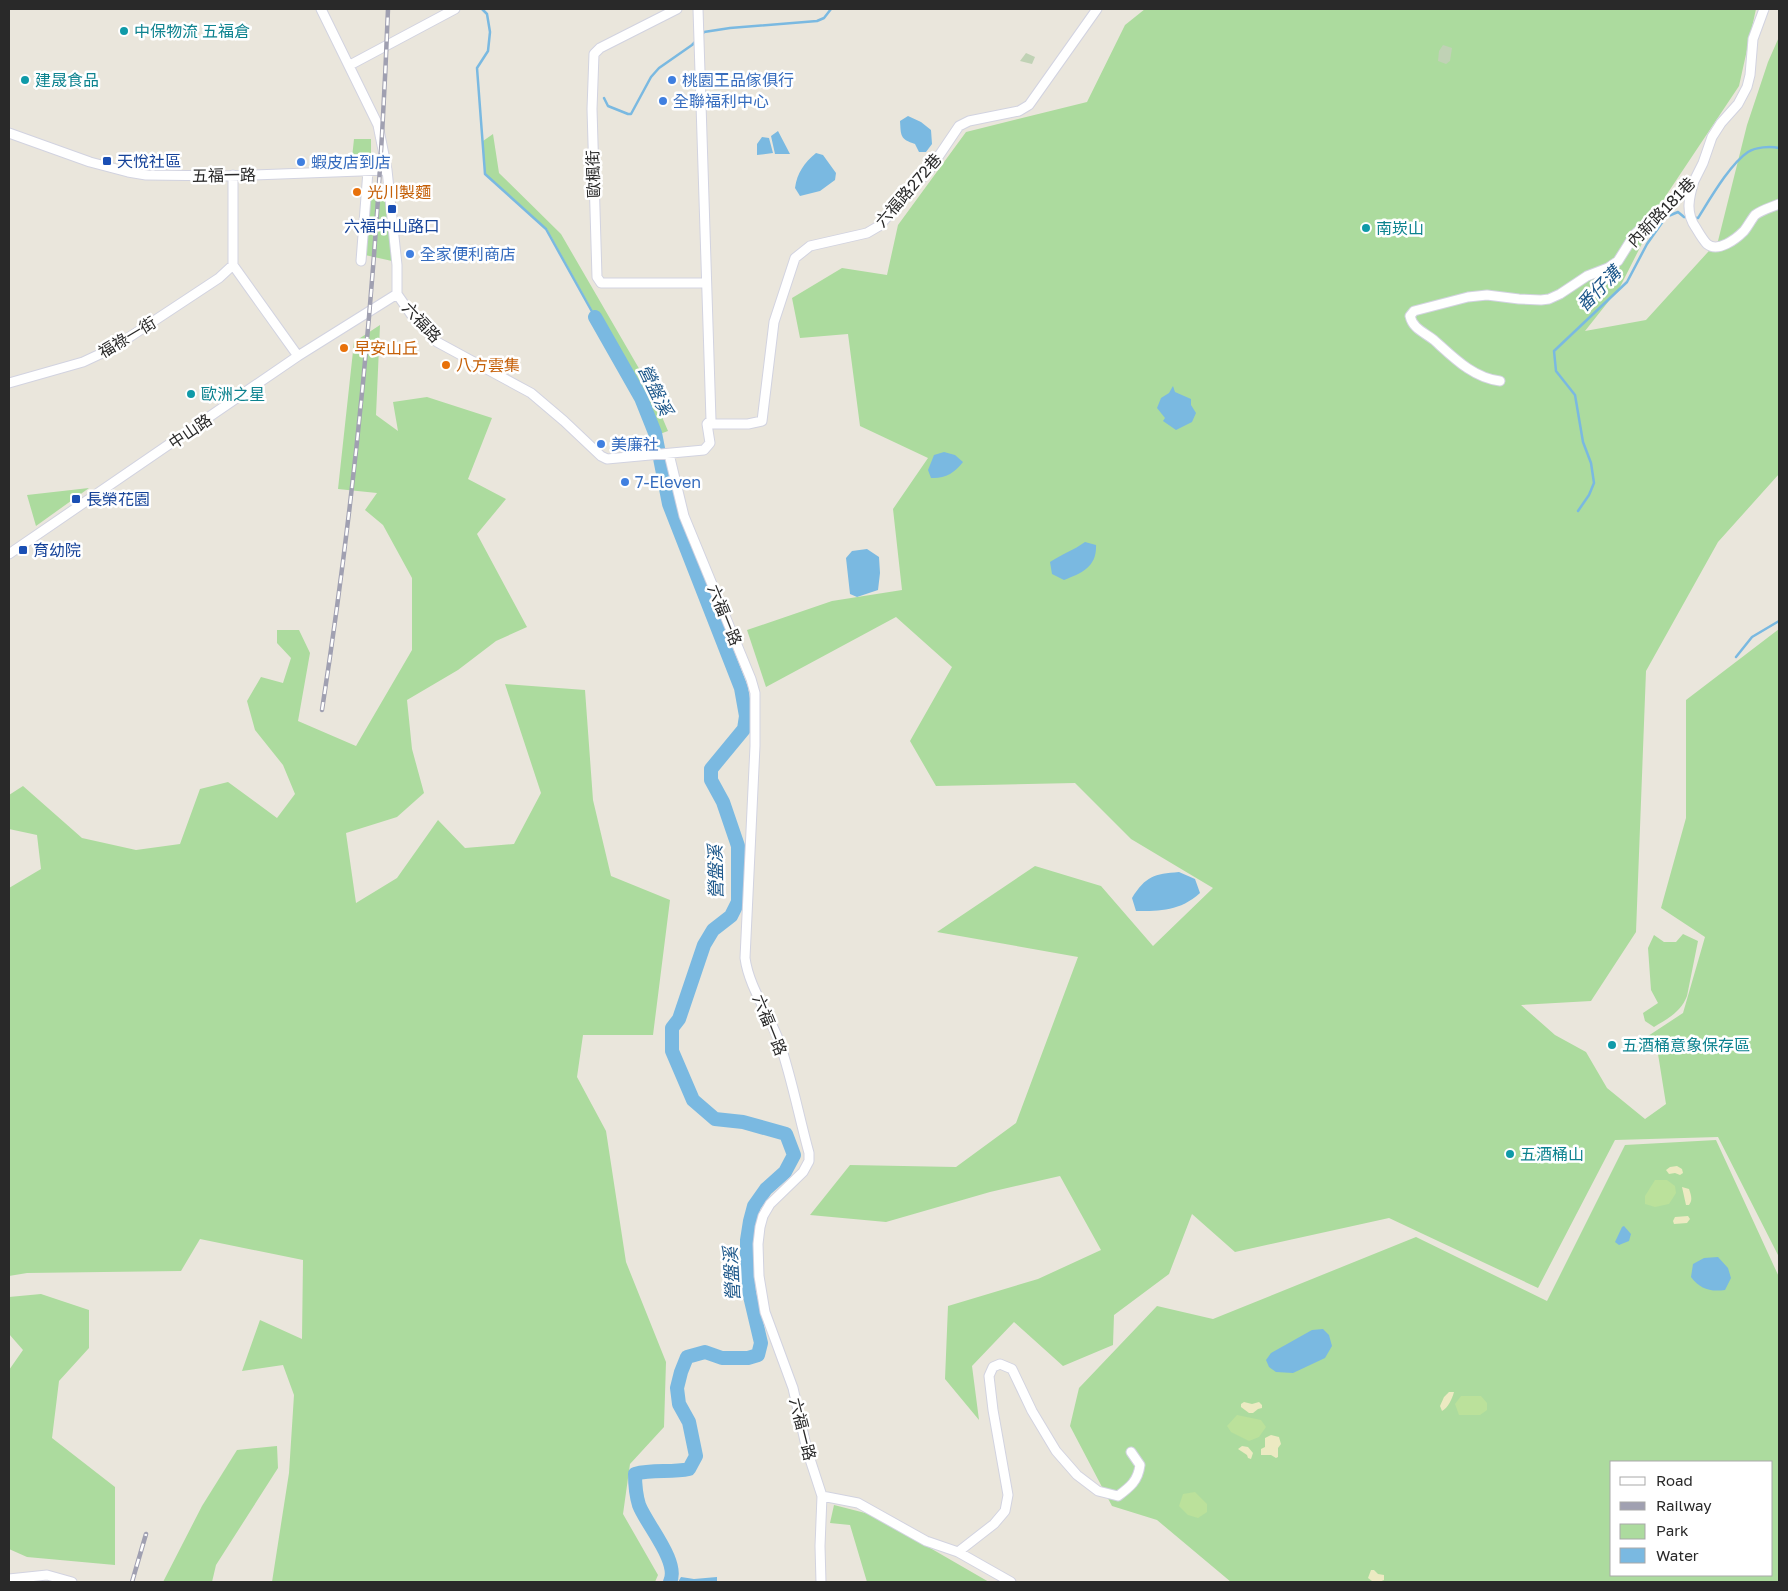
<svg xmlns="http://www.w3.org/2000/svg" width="1788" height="1591" font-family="'Golos Text','Noto Sans TC',sans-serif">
<rect width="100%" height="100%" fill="#eae6dc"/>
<!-- green -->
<path fill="#acdb9e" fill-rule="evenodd" d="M 1145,9 L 1756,9 L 1739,86 L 1667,194 L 1620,287 L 1585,331 L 1646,320 L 1718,241 L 1747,125 L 1768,62 L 1779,37 L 1779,474 L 1718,542 L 1646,671 L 1636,932 L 1591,1001 L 1521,1005 L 1555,1035 L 1586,1052 L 1607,1088 L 1645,1119 L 1666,1104 L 1658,1054 L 1648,1036 L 1683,1013 L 1705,937 L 1661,908 L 1686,818 L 1686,700 L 1779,629 L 1779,1257 L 1718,1137 L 1615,1140 L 1538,1288 L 1389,1218 L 1235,1252 L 1192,1214 L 1169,1274 L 1114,1315 L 1113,1345 L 1063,1366 L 1014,1322 L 972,1366 L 979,1420 L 945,1379 L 948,1306 L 1038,1279 L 1101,1250 L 1060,1176 L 990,1192 L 886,1222 L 810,1215 L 850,1165 L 956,1167 L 1016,1123 L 1078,957 L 937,932 L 1035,866 L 1101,886 L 1153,946 L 1213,888 L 1131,839 L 1075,783 L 936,786 L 910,741 L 952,667 L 896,617 L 766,687 L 747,630 L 832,601 L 902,590 L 893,509 L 928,458 L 860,426 L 848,334 L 800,338 L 792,298 L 842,268 L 887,275 L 898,225 L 966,132 L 1087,102 L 1125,25 Z
M 493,134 L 499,173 L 561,234 L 648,384 L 668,431 L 657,435 L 641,398 L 547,229 L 485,174 L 483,141 Z
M 354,139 L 371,139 L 371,167 L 351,167 Z
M 371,186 L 386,189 L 392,261 L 365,255 Z
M 380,325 L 376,415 L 398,431 L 393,402 L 427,397 L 492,418 L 468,479 L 506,499 L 477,534 L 527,627 L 496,641 L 458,670 L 407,700 L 412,749 L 424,793 L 397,817 L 346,833 L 356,903 L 397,878 L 438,820 L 465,848 L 514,844 L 541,793 L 505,684 L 585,690 L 593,800 L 611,876 L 670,900 L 653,1035 L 583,1035 L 577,1077 L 606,1131 L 626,1262 L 666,1362 L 664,1427 L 630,1464 L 623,1514 L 658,1575 L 655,1582 L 272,1582 L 289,1473 L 294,1395 L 283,1365 L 242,1371 L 260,1320 L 302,1339 L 303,1260 L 200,1239 L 181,1271 L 27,1273 L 9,1276 L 9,888 L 41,869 L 37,835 L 9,829 L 9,795 L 23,786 L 82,838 L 136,850 L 180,844 L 200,789 L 228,782 L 277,818 L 295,794 L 283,765 L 255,730 L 247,701 L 261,677 L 283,683 L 291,658 L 277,643 L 277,630 L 299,630 L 310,653 L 298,721 L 356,746 L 412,650 L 412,578 L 383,525 L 365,510 L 377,493 L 338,489 L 354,342 Z
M 89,488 L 36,526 L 27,495 Z
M 1683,934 L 1698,941 L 1687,996 C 1681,1012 1667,1019 1654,1027 L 1645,1021 L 1643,1013 L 1658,1003 L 1651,990 L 1648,948 L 1654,935 L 1664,942 L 1676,942 Z
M 1716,1140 L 1779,1277 L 1779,1582 L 1231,1582 L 1157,1520 L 1112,1506 L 1070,1426 L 1079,1388 L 1157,1306 L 1213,1319 L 1416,1237 L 1547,1301 L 1625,1145 ZM 1612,1462 L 1772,1462 L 1772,1575 L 1612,1575 Z
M 41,1294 L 89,1310 L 89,1348 L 59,1381 L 52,1438 L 115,1487 L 115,1565 L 27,1557 L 9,1549 L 9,1370 L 23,1350 L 9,1334 L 9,1297 Z
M 277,1446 L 278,1468 L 216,1565 L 212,1582 L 163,1582 L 202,1506 L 237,1450 Z
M 834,1505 L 873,1515 L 989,1582 L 867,1582 L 850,1525 L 830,1523 Z"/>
<!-- sand -->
<path fill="#eceac2" d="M 1677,1166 L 1682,1169 L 1683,1173 L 1680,1175 L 1675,1173 L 1669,1174 L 1666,1170 L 1670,1167 Z
M 1682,1187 L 1689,1189 C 1691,1195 1693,1200 1689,1205 L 1686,1205 Z
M 1688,1216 L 1690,1219 L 1687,1223 L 1674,1224 L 1673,1221 L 1675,1217 Z
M 1449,1392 L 1454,1392 C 1452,1399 1448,1408 1442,1411 L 1440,1406 L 1444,1397 Z
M 1244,1402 L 1252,1404 L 1259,1402 L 1262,1405 L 1262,1408 L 1258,1409 L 1253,1413 L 1249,1413 L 1241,1407 L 1241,1404 Z
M 1271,1435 L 1279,1437 L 1281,1444 L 1278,1448 L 1278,1457 L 1276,1458 L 1271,1455 L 1261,1455 L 1261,1449 L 1265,1447 L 1265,1438 Z
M 1242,1446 L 1248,1447 L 1253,1453 L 1251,1459 L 1248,1458 L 1247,1455 L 1238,1449 Z
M 1371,1570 L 1374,1570 L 1378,1574 L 1384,1575 L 1384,1580 L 1379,1582 L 1372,1581 L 1368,1578 Z"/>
<!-- cemetery -->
<path fill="#c0d2b5" d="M 1443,45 L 1452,48 L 1450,61 L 1446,64 L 1438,61 L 1439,51 Z
M 1026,53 L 1035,57 L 1032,64 L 1020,61 Z"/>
<!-- pitch -->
<path fill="#bbe19b" d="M 1655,1180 L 1667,1180 L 1675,1186 L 1676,1193 L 1669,1204 L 1655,1207 L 1645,1204 L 1645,1196 Z
M 1461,1396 L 1481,1396 L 1487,1403 L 1487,1410 L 1480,1415 L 1459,1415 L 1455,1404 Z
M 1237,1415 L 1261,1420 L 1266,1427 L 1259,1437 L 1249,1441 L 1231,1432 L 1227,1426 Z
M 1195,1492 L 1207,1504 L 1207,1512 L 1198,1518 L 1188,1515 L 1179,1506 L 1183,1494 Z"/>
<!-- water -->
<path fill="#7ab9e1" d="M 908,116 L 921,122 L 931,130 L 932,144 L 926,152 L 919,152 L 915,144 C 900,139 901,136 900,121 Z
M 778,131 L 790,154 L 775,154 L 771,136 Z
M 762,137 L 769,138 L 773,153 L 757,155 L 757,144 Z
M 816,153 L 823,155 L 836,173 L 835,180 L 820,191 L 800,196 L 795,188 C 797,173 804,163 816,153 Z
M 1173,386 L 1175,392 L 1191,399 L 1191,405 L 1196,413 L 1192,422 L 1176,430 L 1163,421 L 1165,418 L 1157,408 L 1161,398 L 1169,393 Z
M 944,452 L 955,455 L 963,462 C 955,473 944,479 931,478 L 928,470 L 934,455 Z
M 1085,542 L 1096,545 C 1097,566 1083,573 1064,580 L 1052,574 L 1050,562 C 1062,554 1074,550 1085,542 Z
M 867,549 L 879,557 L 880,573 L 878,590 L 857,597 L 850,594 L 846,558 L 852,551 Z
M 1179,872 L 1195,879 L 1200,893 C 1180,911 1161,911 1136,911 L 1132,898 C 1146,876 1154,874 1179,872 Z
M 1624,1226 L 1631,1234 L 1629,1241 L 1619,1245 L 1615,1242 L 1622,1227 Z
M 1718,1257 L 1728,1268 L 1731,1278 L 1725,1290 C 1710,1292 1700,1289 1691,1277 L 1693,1264 L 1704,1258 Z
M 1323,1329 L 1329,1335 L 1332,1346 L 1325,1358 L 1293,1373 L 1276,1372 L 1269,1367 L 1266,1360 L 1271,1353 L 1312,1330 Z
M 681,1577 L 694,1579 L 717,1577 L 717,1582 L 678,1582 Z"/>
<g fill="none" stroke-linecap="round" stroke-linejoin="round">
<!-- stream -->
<path stroke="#7ab9e1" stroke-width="2.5" d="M 482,9 L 487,14 L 490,32 L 488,51 L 477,68 L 485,174 L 546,229 L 595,317
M 702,35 L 704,32 L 730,28 L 817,21 L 824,18 L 831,9
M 604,98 L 608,106 L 628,114 L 631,114 L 651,77 L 659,68 L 692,45 L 696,41
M 1578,511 L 1589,495 L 1594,483 L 1591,463 L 1583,442 L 1575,395 L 1556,371 L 1554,351 L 1627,282 L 1647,244 L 1666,217 L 1678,212 L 1684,217 L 1698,218 C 1710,199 1730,164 1748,152 C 1756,147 1770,146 1779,148
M 1736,657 L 1752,637 L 1779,621"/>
<!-- river -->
<path stroke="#7ab9e1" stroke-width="14" d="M 595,317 L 641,398 L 655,433 L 669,504 L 741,688 L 746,716 L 744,729 L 711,769 L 711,780 L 723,802 L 738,846 L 738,902 L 731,916 L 713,930 L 704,945 L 679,1019 L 672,1028 L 672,1051 L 693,1100 L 715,1119 L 743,1122 L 786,1134 L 794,1155 L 785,1172 L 766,1189 L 754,1206 L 750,1221 L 747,1240 L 747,1265 L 749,1292 L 761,1343 L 758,1355 L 748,1358 L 722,1358 L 705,1352 L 687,1357 L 681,1372 L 677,1388 L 679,1404 L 689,1422 L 696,1456 L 689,1469 C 671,1473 653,1469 635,1474 C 635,1485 636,1495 639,1505 C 646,1524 680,1562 670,1582"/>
<!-- minor casing -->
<g stroke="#d2d3e0" stroke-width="11">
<path id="minor" d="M 321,9 L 378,125 L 387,170 L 397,265 L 397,294 L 413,317 L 437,342 L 531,393 L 564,421 L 601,456 L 607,459 L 704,450 L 710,443 L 707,424 L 711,420 L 698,9
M 677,9 L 600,48 L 594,54 L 592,109 L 597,277 L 601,283 L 706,283
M 350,65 L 455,9
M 9,133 L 90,162 L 128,172 L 146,175 L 228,176 L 387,170
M 1694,181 C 1689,197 1685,213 1696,228 C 1699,233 1703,240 1707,244 C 1718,253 1736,239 1744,231 C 1748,226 1751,220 1755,215 C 1761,210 1772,207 1779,204
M 361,261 L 368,171
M 233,265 L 298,356
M 1500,381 C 1473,378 1453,357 1434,340 C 1424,332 1413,329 1410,316 L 1414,311 L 1468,297 L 1487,295 L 1519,299 L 1541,300 L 1549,299 L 1560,294 L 1587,276 L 1608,268 L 1618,261 L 1635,234 L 1694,181 L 1703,163 L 1712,137 L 1721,123 L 1738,104 L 1747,87 L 1750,75 L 1753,39 L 1764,9
M 9,383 L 83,362 L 113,348 L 219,278 L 233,265 L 233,175
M 707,424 L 748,424 L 762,421 L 774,322 L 795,258 L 810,246 L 867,233 L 879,226 L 930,169 L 959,126 L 969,121 L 1019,111 L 1029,105 L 1097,9
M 669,454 L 684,516 L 751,679 L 755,693 L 755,746 L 745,958 C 749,988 770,1015 780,1044 C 792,1079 799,1117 809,1153 L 809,1161 L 803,1172 L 770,1204 L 763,1216 L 760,1227 L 758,1244 L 759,1276 L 765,1312 L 793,1388 L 807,1450 L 822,1496 L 820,1546 L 821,1582
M 9,554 L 298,356 L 397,294
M 822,1496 L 858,1503 L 926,1541 L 958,1552 L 994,1524 L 1005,1511 L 1008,1495 L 993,1410 L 989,1376 L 993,1367 L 1000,1364 L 1012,1369 L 1032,1411 L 1056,1451 L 1077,1475 L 1098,1491 L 1118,1496 C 1130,1487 1138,1481 1140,1465 L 1131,1452
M 958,1552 L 1011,1582
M 9,1579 L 47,1575 L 72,1582"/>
</g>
<!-- minor -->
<use href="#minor" stroke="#fff" stroke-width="9"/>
<!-- rail casing -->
<g stroke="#a0a0b1" stroke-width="4.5">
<path id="rail" d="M 322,710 C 358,478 379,244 388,9
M 132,1582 L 146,1534"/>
</g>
<!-- rail -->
<use href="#rail" stroke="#fff" stroke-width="2.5" stroke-dasharray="8" stroke-linecap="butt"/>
</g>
<!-- markers -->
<g fill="#0f9aa8" stroke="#fff" stroke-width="2">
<circle cx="124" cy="31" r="5"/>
<circle cx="25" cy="80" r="5"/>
<circle cx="1366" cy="228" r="5"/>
<circle cx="191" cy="394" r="5"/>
<circle cx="1612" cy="1045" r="5"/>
<circle cx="1510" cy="1154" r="5"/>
</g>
<g fill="#3f7fe0" stroke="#fff" stroke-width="2">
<circle cx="672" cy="80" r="5"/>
<circle cx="663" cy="101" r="5"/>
<circle cx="301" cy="162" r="5"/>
<circle cx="410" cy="254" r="5"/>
<circle cx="601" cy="444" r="5"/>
<circle cx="625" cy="482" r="5"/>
</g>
<g fill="#1a4fb4" stroke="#fff" stroke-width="2">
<rect x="102" y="156" width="10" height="10" rx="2.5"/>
<rect x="387" y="204" width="10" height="10" rx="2.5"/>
<rect x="71" y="494" width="10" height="10" rx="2.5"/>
<rect x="18" y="545" width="10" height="10" rx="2.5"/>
</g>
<g fill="#e8710a" stroke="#fff" stroke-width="2">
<circle cx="357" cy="192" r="5"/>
<circle cx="344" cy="348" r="5"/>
<circle cx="446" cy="365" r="5"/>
</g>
<g text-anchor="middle" stroke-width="5" stroke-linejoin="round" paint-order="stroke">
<!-- culture labels -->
<g font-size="16" fill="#0d838f" stroke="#fff" text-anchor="start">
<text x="134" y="37">中保物流 五福倉</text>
<text x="35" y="86">建晟食品</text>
<text x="1376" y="234">南崁山</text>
<text x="201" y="400">歐洲之星</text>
<text x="1622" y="1051">五酒桶意象保存區</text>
<text x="1520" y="1160">五酒桶山</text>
</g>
<!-- shop labels -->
<g font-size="16" fill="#366cbe" stroke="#fff" text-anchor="start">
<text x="682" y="86">桃園王品傢俱行</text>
<text x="673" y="107">全聯福利中心</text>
<text x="311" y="168">蝦皮店到店</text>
<text x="420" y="260">全家便利商店</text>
<text x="611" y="450">美廉社</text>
<text x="635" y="488">7-Eleven</text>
</g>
<!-- transit labels -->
<g font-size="16" fill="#164399" stroke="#fff" text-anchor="start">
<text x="117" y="167">天悅社區</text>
<text x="392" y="232" text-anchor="middle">六福中山路口</text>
<text x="86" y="505">長榮花園</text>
<text x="33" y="556">育幼院</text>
</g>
<!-- street labels -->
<g font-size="16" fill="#292929" stroke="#fff">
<text transform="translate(593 174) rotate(-92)" y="6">歐楓街</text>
<text transform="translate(224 175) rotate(-1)" y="6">五福一路</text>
<text transform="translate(908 190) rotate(-49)" y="6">六福路272巷</text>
<text transform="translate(1661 212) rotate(-46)" y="6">內新路181巷</text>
<text transform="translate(422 322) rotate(47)" y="6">六福路</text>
<text transform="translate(127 337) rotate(-31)" y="6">福祿一街</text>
<text transform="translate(190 431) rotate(-34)" y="6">中山路</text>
<text transform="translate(725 615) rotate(68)" y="6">六福一路</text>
<text transform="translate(770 1025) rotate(68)" y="6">六福一路</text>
<text transform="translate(803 1429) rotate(76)" y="6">六福一路</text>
</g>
<!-- food labels -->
<g font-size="16" fill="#c56008" stroke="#fff" text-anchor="start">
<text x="367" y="198">光川製麵</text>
<text x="354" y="354">早安山丘</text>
<text x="456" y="371">八方雲集</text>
</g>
<!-- water labels -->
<g font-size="18" font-style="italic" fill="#1c578a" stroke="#fff">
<text transform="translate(1599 289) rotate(-46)" y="6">番仔溝</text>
<text transform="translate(655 390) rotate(64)" y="6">營盤溪</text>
<text transform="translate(716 872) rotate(-91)" y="6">營盤溪</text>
<text transform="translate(732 1274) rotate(-93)" y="6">營盤溪</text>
</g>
</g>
<!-- border -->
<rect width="1788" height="1591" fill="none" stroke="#292929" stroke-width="20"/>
<!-- legend -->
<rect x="1610" y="1461" width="162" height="115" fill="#ffffff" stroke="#a9a9a9"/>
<rect x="1620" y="1477" width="25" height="8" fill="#ffffff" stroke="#a9a9a9"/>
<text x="1656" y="1486" font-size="15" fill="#292929">Road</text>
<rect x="1620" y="1502" width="25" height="8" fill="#a0a0b1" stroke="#a9a9a9"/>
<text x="1656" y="1511" font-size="15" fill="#292929">Railway</text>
<rect x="1620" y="1524" width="25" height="15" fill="#acdb9e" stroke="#a9a9a9"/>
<text x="1656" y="1536" font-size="15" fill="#292929">Park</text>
<rect x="1620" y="1548" width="25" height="15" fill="#7ab9e1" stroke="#a9a9a9"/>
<text x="1656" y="1561" font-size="15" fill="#292929">Water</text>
</svg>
